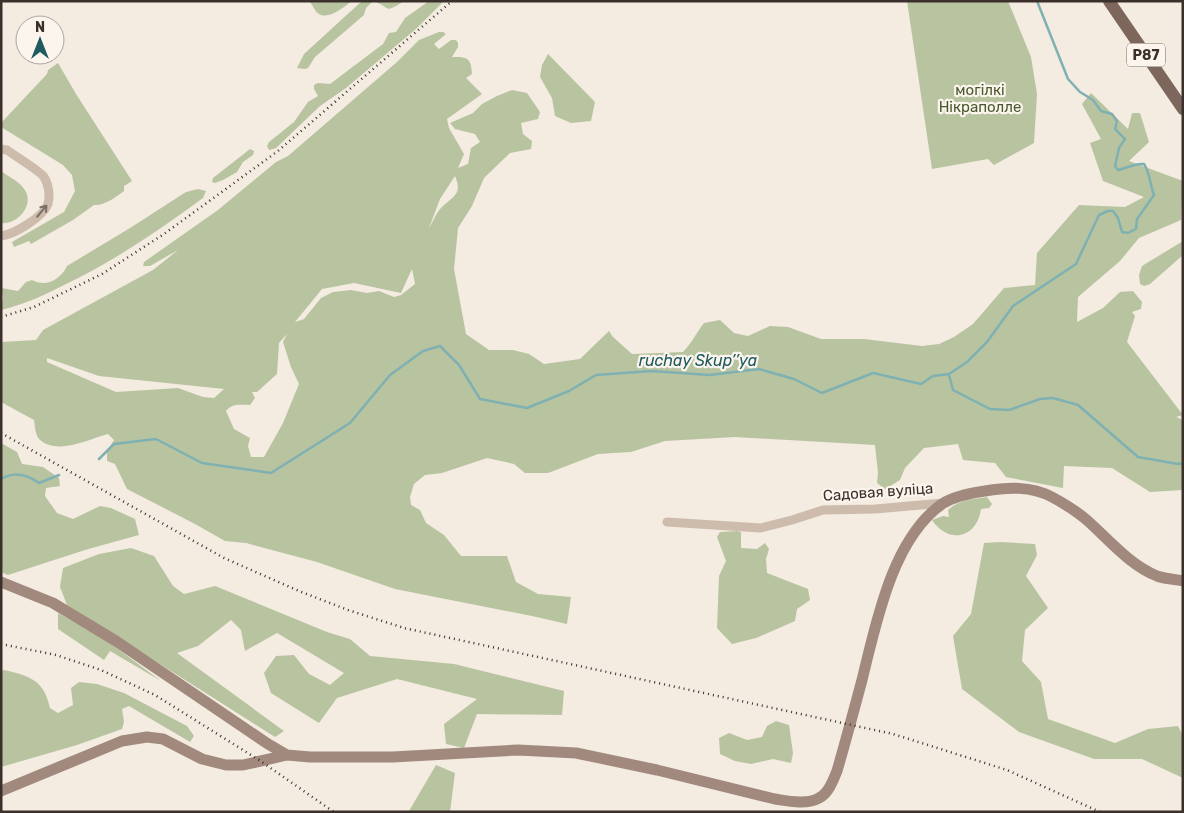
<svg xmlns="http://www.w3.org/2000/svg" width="1184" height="813" font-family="Rubik,sans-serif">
<rect width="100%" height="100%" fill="#f4ebe1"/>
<!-- green -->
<path fill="#b8c4a0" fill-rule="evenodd" d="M 309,1 L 352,1 C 344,7 329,20 319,14 C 315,12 313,5 309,1 Z
M 362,1 L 404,1 C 382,15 392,7 373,1 L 366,8 L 364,15 L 315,57 L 308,68 L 305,69 L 297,68 L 304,54 Z
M 429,1 L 444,1 L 417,28 L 346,88 L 320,106 L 276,148 L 269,150 L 267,146 L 269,142 L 294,122 L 308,102 L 318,96 L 314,89 L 314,85 L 318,83 L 330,84 L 383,44 L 389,33 L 396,32 L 405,18 Z
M 907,1 L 1008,1 L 1031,57 L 1037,94 L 1034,143 L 994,165 L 988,159 L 932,169 Z
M 439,32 L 443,32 L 446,34 L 434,44 L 439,49 L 451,40 L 456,40 L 458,43 L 458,47 L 452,57 C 467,57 471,57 472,74 L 466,78 L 482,94 L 447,119 L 449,128 L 464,154 L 458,168 L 468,164 L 471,148 L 480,142 L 475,134 L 455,129 L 450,123 L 473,113 L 482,104 L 497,96 L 512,90 L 527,93 L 540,112 L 538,119 L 521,123 L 523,134 L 532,141 L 531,149 L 510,153 L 484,178 L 472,206 L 458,228 L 454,269 L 466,334 L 489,350 L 513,350 L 529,354 L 544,364 L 580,359 L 609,331 L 613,337 L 632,354 L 683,352 C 692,343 696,333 704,323 L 720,320 L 734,333 L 748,336 L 770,326 L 788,327 L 821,339 L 864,339 L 922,346 L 939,344 L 954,337 L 973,324 L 1004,288 L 1035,285 L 1037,253 L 1079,205 L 1125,207 L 1144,197 L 1103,181 L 1090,143 L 1101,139 L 1082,104 L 1091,93 L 1128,129 L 1132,113 L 1140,113 L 1149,142 L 1129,161 L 1183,181 L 1181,220 L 1139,238 L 1120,261 L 1078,297 L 1077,322 L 1103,308 L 1120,292 L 1133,291 L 1142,302 L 1141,309 L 1132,312 L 1135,316 L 1127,342 L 1183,415 L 1176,417 L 1183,420 L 1183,490 L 1150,492 L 1112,468 L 1064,466 L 1063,488 L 1006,477 L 995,463 L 963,460 L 958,444 L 924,448 L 905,468 L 900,480 L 885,489 L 877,483 L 878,473 L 875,445 L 735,437 L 665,441 L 631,452 L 598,454 L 548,473 L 525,473 L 514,464 L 487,458 L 442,473 L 425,475 L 414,484 L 410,497 L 411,505 L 420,510 L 426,523 L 444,535 L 461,556 L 507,556 L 516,582 L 538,594 L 571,597 L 567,624 L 532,616 L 395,589 L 317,562 L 246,543 L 225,541 L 195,524 L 127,489 L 115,464 L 107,461 L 107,451 L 114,440 L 108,434 C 89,439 57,456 39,439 C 35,434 35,426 34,420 L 1,402 L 1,342 L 36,340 L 43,330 L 153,270 L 178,250 L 150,266 L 143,266 L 144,262 L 218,210 L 276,162 L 288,156 L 397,62 L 419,40 ZM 455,176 C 463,195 453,196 441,208 C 436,213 433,222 429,228 L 440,199 ZM 412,269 L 415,284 L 401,295 L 394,297 L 379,291 L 367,293 L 351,290 L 333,292 L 321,298 L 304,319 L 295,322 L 322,289 L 354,283 L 401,293 ZM 287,334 L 283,342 L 291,367 L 299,384 L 283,423 L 264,457 L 251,457 L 248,446 L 250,438 L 234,429 L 226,411 C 232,403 241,405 250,405 L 255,398 L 252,392 L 257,392 L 277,374 L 279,343 ZM 47,358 L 99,376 L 224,389 L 214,398 L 203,397 L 178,388 L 116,392 L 47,362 Z
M 548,54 L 595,102 L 591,121 L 571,123 L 555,116 L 552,98 L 540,77 L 542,65 Z
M 58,63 L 76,94 L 132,181 L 124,186 L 124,191 C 116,197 104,206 94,205 L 73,220 L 31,244 L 29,241 L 14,247 L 12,242 L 64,212 L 75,191 L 72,175 L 63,165 L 1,127 L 1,123 L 47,74 L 48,70 Z
M 250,149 L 254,151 L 253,155 L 243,162 L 237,172 L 223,180 L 215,183 L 212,182 L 213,178 Z
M 1,171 C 9,177 21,182 26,192 C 33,207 17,225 1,223 Z
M 198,189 L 206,191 L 203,198 C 158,231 113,262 62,286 C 43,296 22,305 1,310 L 3,297 L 1,288 L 18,291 L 26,282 L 32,280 C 46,288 61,279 67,266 L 130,228 L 186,192 Z
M 1183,241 L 1183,255 L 1150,284 L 1144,286 L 1140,284 L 1139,275 L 1142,266 Z
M 1,443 L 17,452 L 22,464 L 43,467 L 59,478 L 60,486 L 46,488 L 45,496 L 57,513 L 73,519 L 100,506 L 111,508 L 135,519 L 139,535 L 85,550 L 8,575 L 1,572 Z
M 987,497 L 992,504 L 989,508 L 981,509 C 977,538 949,545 932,520 L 943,516 L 949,517 L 948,510 C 958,500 974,499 987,497 Z
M 737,531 L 741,532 L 741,548 L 757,549 L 765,543 L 769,549 L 766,559 L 767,573 L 808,589 L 810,600 L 797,609 L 795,621 L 756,638 L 732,644 L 717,628 L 719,576 L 726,561 L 717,537 L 720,532 Z
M 1001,542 L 1035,544 L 1037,555 L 1026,576 L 1048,608 L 1025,630 L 1022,661 L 1041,682 L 1048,719 L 1115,743 L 1148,729 L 1178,726 L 1183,736 L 1183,778 L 1142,759 L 1094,759 L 1019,732 L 962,689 L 953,636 L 971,614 L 984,543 Z
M 131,548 L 154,556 L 173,586 L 184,594 L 215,586 L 327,632 L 350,639 L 370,656 L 454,664 L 564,691 L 562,715 L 477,714 L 464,748 L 446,744 L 444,724 L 477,699 L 397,679 L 337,698 L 319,723 L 271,693 L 264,673 L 276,656 L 294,655 L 309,674 L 330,685 L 344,673 L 277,633 L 245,651 L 241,630 L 231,620 L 198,646 L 177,653 L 284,731 L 275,737 L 67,605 L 60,587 L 63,568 L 99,554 Z
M 58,613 L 106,640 L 161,681 L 110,651 L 104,660 L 58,629 Z
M 4,670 C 30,676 44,680 50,708 L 58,713 L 73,705 L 71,688 L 79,682 L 97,684 L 124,693 L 187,726 L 194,736 L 190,742 L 129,706 L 122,709 L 124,722 L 122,729 L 77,745 L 1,767 L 1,671 Z
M 776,721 L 789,725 L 793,753 L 791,763 L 773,759 L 751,764 L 735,761 L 720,754 L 719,738 L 729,733 L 747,740 L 762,737 L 767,726 Z
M 436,765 L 455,773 L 450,812 L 410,812 L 409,811 Z"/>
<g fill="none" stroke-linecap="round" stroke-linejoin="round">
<!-- stream -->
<path stroke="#7fb0b2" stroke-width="2.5" d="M 949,375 L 953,390 L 990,409 L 1009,410 L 1040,399 L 1053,398 L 1078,405 L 1138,457 L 1178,464 L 1183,463
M 99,459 L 114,444 L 156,439 L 202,463 L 271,473 L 350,423 L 390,375 L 423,351 L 440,346 L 459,365 L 480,399 L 527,408 L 569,391 L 596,375 L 652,371 L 710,375 L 759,369 L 794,379 L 822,393 L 873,373 L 921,384 L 933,376 L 949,374 L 967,362 L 987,342 L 1013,306 L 1076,264 L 1099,215 L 1108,211 L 1113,211 L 1118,218 L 1122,232 L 1128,233 L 1136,229 L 1137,219 L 1154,195 C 1150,185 1150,173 1144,164 C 1134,163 1128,168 1118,170 L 1115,166 L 1119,148 L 1125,139 L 1115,129 L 1117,121 L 1112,114 L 1101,111 L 1093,100 L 1080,92 L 1068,79 L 1037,1
M 1,479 C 14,471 28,475 39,483 L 59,475"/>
<!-- street -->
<path stroke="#cdbbac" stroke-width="9" d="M 1,149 L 7,150 C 15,156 40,171 44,177 C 49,185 50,196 48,204 C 43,217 15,234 1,236
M 667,522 L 761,528 L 792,520 L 823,510 L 875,509 L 944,503"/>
<!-- secondary -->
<path stroke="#a18a7d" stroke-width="11" d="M 1,582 L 53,603 L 116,641 L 268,744 L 287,755
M 1,791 L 122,741 L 147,737 L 163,739 L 202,759 L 226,765 L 243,765 L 287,755 L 310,757 L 393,757 L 518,750 L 576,753 L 657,770 L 775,799 C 788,801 807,805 819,798 C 829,793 833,780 837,771 C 846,740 854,710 862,680 C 876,624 892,539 942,504 C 954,496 971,493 985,491 C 1008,487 1031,486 1052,497 C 1065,504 1078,512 1089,522 C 1110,541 1130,565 1157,576 C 1165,579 1174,579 1183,581"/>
<!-- primary -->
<path stroke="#7d675c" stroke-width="12" d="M 1109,1 L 1183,109"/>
<!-- rail -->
<path stroke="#3b302b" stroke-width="2.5" stroke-dasharray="1 4" stroke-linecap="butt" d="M 1,317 L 34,307 L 102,274 L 164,234 L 278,151 L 452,1
M 1,433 L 224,558 L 299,591 L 348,610 L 404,628 L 893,734 L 1007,770 L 1100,812
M 1,644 L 56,655 L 101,670 L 155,695 L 259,760 L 334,812"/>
</g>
<!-- one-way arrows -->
<defs><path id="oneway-shaft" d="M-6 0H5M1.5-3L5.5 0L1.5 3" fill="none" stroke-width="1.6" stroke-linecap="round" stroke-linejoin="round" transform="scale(1.25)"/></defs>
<use stroke="#7d6f65" href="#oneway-shaft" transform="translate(42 211) rotate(-50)"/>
<g text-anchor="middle" stroke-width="4.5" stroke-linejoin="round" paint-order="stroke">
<!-- shield labels -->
<rect fill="#fbf5ee" stroke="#756b66" stroke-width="1" x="1127" y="43.5" width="38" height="23" rx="4"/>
<g font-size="14" font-weight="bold" fill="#3b302b">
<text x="1146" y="60">Р87</text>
</g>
<!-- park labels -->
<g font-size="15" fill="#4a5a2e" stroke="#fbf5ee">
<text x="980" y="95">могілкі<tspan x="980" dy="17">Нікраполле</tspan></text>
</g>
<!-- street labels -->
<g font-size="15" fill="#3b302b" stroke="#fbf5ee">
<text transform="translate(878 492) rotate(-4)" y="5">Садовая вуліца</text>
</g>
<!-- water labels -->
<g font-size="16" font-style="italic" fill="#1f5a5e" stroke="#fbf5ee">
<text x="698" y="366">ruchay Skup’’ya</text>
</g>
</g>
<!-- border -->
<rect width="1184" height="813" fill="none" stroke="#3b302b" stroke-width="5"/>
<!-- north arrow -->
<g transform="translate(40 40)"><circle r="24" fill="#fbf5ee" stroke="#aea6a0"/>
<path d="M0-4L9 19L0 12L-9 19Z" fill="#1f5a5e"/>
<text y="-8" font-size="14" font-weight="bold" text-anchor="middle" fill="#3b302b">N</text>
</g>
</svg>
